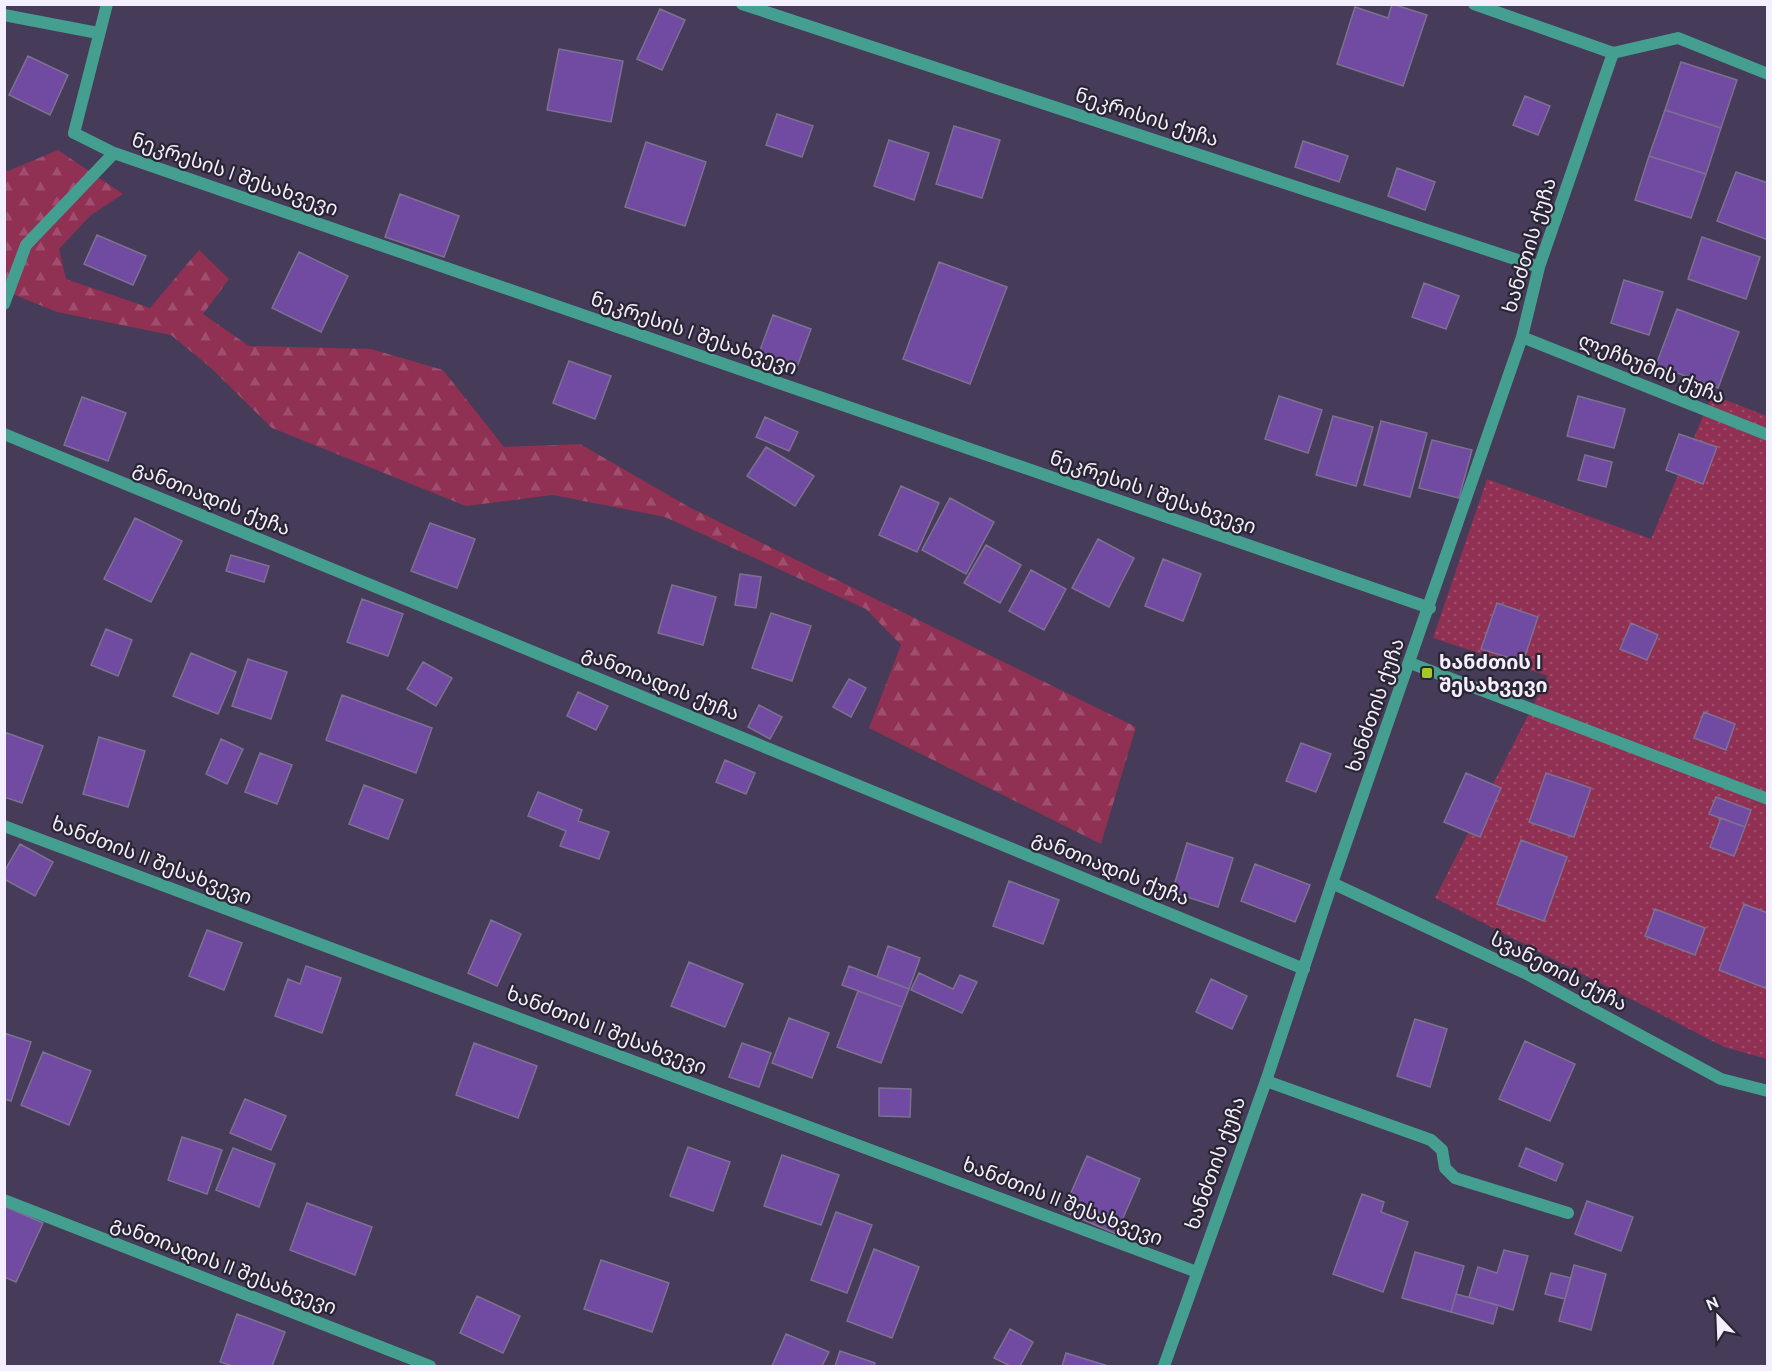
<svg xmlns="http://www.w3.org/2000/svg" width="1772" height="1371" font-family="Ubuntu,'Noto Sans Georgian',sans-serif">
<defs>
<pattern id="forest-firs" width="22" height="20" patternUnits="userSpaceOnUse" patternTransform="scale(1.5)"><rect width="22" height="20" fill="#903053"/><path d="M5 1l3.5 6h-7zM16 11l3.5 6h-7z" fill="#a04e6d"/></pattern>
<pattern id="garden-dots" width="8" height="8" patternUnits="userSpaceOnUse" patternTransform="scale(1.5)"><rect width="8" height="8" fill="#903053"/><path d="M2 2h.1M6 6h.1" fill="none" stroke="#a04e6d" stroke-width="1.8" stroke-linecap="round"/></pattern>
</defs>
<rect width="100%" height="100%" fill="#463b58"/>
<!-- forest -->
<path fill="url(#forest-firs)" d="M 58,150 L 123,194 L 91,215 L 59,249 L 66,279 L 150,308 L 199,250 L 229,279 L 203,314 L 249,346 L 371,349 L 443,370 L 504,447 L 580,444 L 689,507 L 1136,727 L 1101,844 L 869,728 L 901,645 L 866,609 L 665,517 L 553,495 L 466,506 L 272,428 L 211,368 L 171,335 L 57,312 L 5,291 L 4,170 L 8,171 Z"/>
<!-- garden -->
<path fill="url(#garden-dots)" d="M 1712,395 L 1767,416 L 1767,1059 L 1724,1047 L 1435,898 L 1548,676 L 1433,638 L 1487,479 L 1651,539 Z"/>
<!-- building -->
<path fill="#714ba2" stroke="#7d7191" stroke-width="1.5" d="M 1392,4 L 1427,15 L 1403,86 L 1337,64 L 1355,7 L 1388,18 Z
M 660,9 L 685,20 L 662,70 L 637,59 Z
M 559,49 L 623,61 L 611,122 L 547,110 Z
M 28,56 L 68,75 L 50,115 L 9,95 Z
M 1681,62 L 1737,80 L 1721,128 L 1665,110 Z
M 1525,96 L 1550,106 L 1538,135 L 1513,125 Z
M 1665,110 L 1721,128 L 1706,174 L 1649,156 Z
M 777,114 L 813,126 L 802,157 L 766,145 Z
M 954,126 L 1000,140 L 982,198 L 936,184 Z
M 889,140 L 929,153 L 914,200 L 874,186 Z
M 1303,141 L 1348,156 L 1339,182 L 1295,167 Z
M 646,142 L 706,162 L 685,226 L 625,207 Z
M 1649,156 L 1706,174 L 1691,218 L 1635,200 Z
M 1397,168 L 1435,182 L 1425,210 L 1388,196 Z
M 1736,172 L 1768,183 L 1768,240 L 1717,221 Z
M 400,194 L 459,216 L 444,257 L 385,237 Z
M 97,235 L 146,256 L 133,285 L 84,264 Z
M 1702,237 L 1760,257 L 1746,299 L 1688,279 Z
M 299,252 L 348,276 L 321,332 L 272,308 Z
M 939,262 L 1007,287 L 970,384 L 903,359 Z
M 1624,280 L 1663,292 L 1649,335 L 1611,323 Z
M 1424,283 L 1459,296 L 1446,329 L 1412,317 Z
M 1677,309 L 1739,332 L 1718,388 L 1656,365 Z
M 773,315 L 811,329 L 797,367 L 759,353 Z
M 569,361 L 611,376 L 595,419 L 553,403 Z
M 1279,396 L 1322,410 L 1308,453 L 1265,439 Z
M 1578,396 L 1625,409 L 1614,448 L 1567,436 Z
M 82,397 L 126,413 L 108,461 L 64,445 Z
M 1333,416 L 1373,427 L 1356,486 L 1316,475 Z
M 765,417 L 798,432 L 789,451 L 756,437 Z
M 1381,421 L 1427,433 L 1410,497 L 1364,485 Z
M 1679,434 L 1717,447 L 1703,484 L 1666,470 Z
M 1432,440 L 1472,450 L 1459,498 L 1419,488 Z
M 766,447 L 814,476 L 795,506 L 747,476 Z
M 1585,455 L 1612,462 L 1606,487 L 1578,480 Z
M 901,486 L 939,503 L 917,552 L 879,535 Z
M 950,498 L 994,522 L 966,574 L 922,550 Z
M 135,518 L 182,541 L 151,602 L 104,579 Z
M 430,523 L 475,539 L 457,588 L 411,571 Z
M 1098,539 L 1134,558 L 1109,607 L 1072,588 Z
M 986,545 L 1021,565 L 1000,603 L 964,583 Z
M 231,555 L 269,566 L 264,582 L 226,571 Z
M 1163,559 L 1201,574 L 1183,621 L 1145,606 Z
M 1031,570 L 1066,589 L 1044,630 L 1009,611 Z
M 740,574 L 761,577 L 756,608 L 735,605 Z
M 672,585 L 716,597 L 703,645 L 658,633 Z
M 362,599 L 403,614 L 388,656 L 347,642 Z
M 1497,603 L 1538,617 L 1523,662 L 1481,649 Z
M 771,613 L 811,626 L 792,681 L 752,668 Z
M 1631,623 L 1658,635 L 1647,660 L 1620,649 Z
M 106,629 L 132,640 L 118,676 L 91,665 Z
M 191,653 L 236,672 L 218,714 L 173,696 Z
M 248,659 L 287,672 L 271,719 L 232,706 Z
M 423,662 L 452,678 L 436,706 L 407,689 Z
M 849,679 L 866,688 L 851,717 L 833,707 Z
M 578,692 L 608,706 L 596,730 L 567,716 Z
M 342,695 L 432,728 L 416,773 L 326,740 Z
M 759,705 L 782,717 L 770,739 L 748,727 Z
M 1704,712 L 1735,724 L 1726,750 L 1694,738 Z
M 4,732 L 43,746 L 22,803 L 4,797 Z
M 99,737 L 145,751 L 128,807 L 83,794 Z
M 221,739 L 243,749 L 227,784 L 206,774 Z
M 1301,743 L 1331,754 L 1316,792 L 1286,781 Z
M 260,753 L 292,765 L 277,804 L 245,792 Z
M 725,760 L 755,773 L 746,794 L 716,782 Z
M 1466,773 L 1501,788 L 1480,837 L 1444,822 Z
M 1546,773 L 1591,788 L 1574,837 L 1529,822 Z
M 364,785 L 403,800 L 388,839 L 349,824 Z
M 538,792 L 582,810 L 578,821 L 609,832 L 599,859 L 560,846 L 566,831 L 528,816 Z
M 1716,797 L 1751,810 L 1745,827 L 1709,814 Z
M 1721,818 L 1745,827 L 1734,856 L 1710,847 Z
M 1521,840 L 1567,857 L 1544,921 L 1497,904 Z
M 1187,843 L 1233,858 L 1218,907 L 1172,892 Z
M 20,844 L 53,862 L 35,896 L 4,879 L 4,872 Z
M 1255,864 L 1310,885 L 1295,922 L 1241,901 Z
M 1009,881 L 1059,900 L 1043,944 L 993,926 Z
M 1744,904 L 1768,913 L 1768,982 L 1765,988 L 1719,970 Z
M 1655,909 L 1705,928 L 1695,955 L 1645,936 Z
M 491,920 L 521,934 L 497,986 L 468,973 Z
M 207,930 L 242,943 L 224,990 L 189,976 Z
M 888,946 L 920,958 L 909,989 L 877,977 Z
M 689,962 L 743,984 L 725,1027 L 671,1006 Z
M 306,966 L 341,978 L 322,1033 L 275,1016 L 288,979 L 300,984 Z
M 849,966 L 909,989 L 902,1007 L 842,985 Z
M 919,973 L 953,989 L 960,975 L 977,982 L 962,1013 L 911,990 Z
M 1211,979 L 1247,996 L 1232,1029 L 1196,1012 Z
M 858,991 L 902,1007 L 881,1063 L 837,1047 Z
M 789,1018 L 829,1033 L 812,1078 L 772,1063 Z
M 1415,1019 L 1447,1029 L 1430,1087 L 1397,1076 Z
M 4,1033 L 31,1042 L 11,1101 L 4,1099 Z
M 1525,1041 L 1575,1064 L 1550,1121 L 1499,1099 Z
M 474,1043 L 537,1066 L 518,1118 L 456,1095 Z
M 742,1043 L 771,1053 L 759,1087 L 729,1077 Z
M 43,1052 L 91,1071 L 69,1125 L 21,1105 Z
M 879,1088 L 911,1089 L 910,1117 L 879,1116 Z
M 245,1099 L 286,1116 L 271,1150 L 230,1133 Z
M 182,1137 L 222,1150 L 207,1194 L 168,1180 Z
M 688,1147 L 730,1162 L 713,1211 L 670,1196 Z
M 233,1148 L 275,1164 L 259,1207 L 216,1190 Z
M 1526,1148 L 1563,1164 L 1556,1181 L 1519,1166 Z
M 782,1155 L 839,1175 L 821,1225 L 764,1206 Z
M 1087,1156 L 1140,1179 L 1116,1234 L 1063,1211 Z
M 1362,1194 L 1384,1202 L 1381,1212 L 1408,1222 L 1383,1292 L 1333,1274 Z
M 1587,1201 L 1633,1217 L 1621,1251 L 1575,1234 Z
M 307,1203 L 372,1227 L 355,1275 L 290,1250 Z
M 4,1206 L 43,1223 L 16,1282 L 4,1277 Z
M 836,1212 L 872,1225 L 847,1293 L 811,1280 Z
M 874,1249 L 919,1267 L 892,1338 L 847,1321 Z
M 1504,1250 L 1528,1256 L 1513,1310 L 1469,1297 L 1478,1267 L 1497,1273 Z
M 1415,1252 L 1464,1266 L 1451,1312 L 1402,1298 Z
M 601,1260 L 669,1283 L 652,1332 L 584,1309 Z
M 1574,1265 L 1606,1274 L 1591,1330 L 1559,1321 Z
M 1551,1273 L 1571,1278 L 1565,1299 L 1545,1294 Z
M 1456,1294 L 1498,1305 L 1493,1324 L 1451,1312 Z
M 477,1296 L 520,1316 L 503,1353 L 460,1333 Z
M 237,1314 L 285,1332 L 272,1366 L 233,1366 L 220,1362 Z
M 1010,1329 L 1033,1342 L 1020,1366 L 1010,1366 L 994,1358 Z
M 786,1334 L 829,1352 L 822,1366 L 772,1366 Z
M 840,1351 L 875,1363 L 874,1366 L 835,1366 Z
M 1066,1353 L 1108,1366 L 1062,1366 Z"/>
<g fill="none" stroke-linecap="round" stroke-linejoin="round">
<!-- lane -->
<path stroke="#459f91" stroke-width="12" d="M 1266,1081 L 1431,1140 L 1442,1150 L 1445,1168 L 1455,1178 L 1568,1213"/>
<!-- street -->
<path stroke="#459f91" stroke-width="12" d="M 107,4 L 74,133 L 114,153 L 1430,608
M 742,4 L 1539,267
M 1474,4 L 1613,53 L 1678,38 L 1768,74
M 4,15 L 98,33
M 4,304 L 26,245 L 114,153
M 1522,337 L 1768,435
M 4,434 L 1304,969
M 1410,663 L 1768,799
M 4,826 L 1197,1272
M 1332,883 L 1527,974 L 1721,1079 L 1768,1091
M 4,1200 L 430,1366
M 1164,1366 L 1266,1081 L 1332,883 L 1522,337 L 1539,267 L 1613,53"/>
</g>
<!-- markers -->
<rect fill="#a6c822" stroke="#2a2532" stroke-width="2" x="1421" y="667" width="12" height="12" rx="3"/>
<g text-anchor="middle" stroke-width="4.5" stroke-linejoin="round" paint-order="stroke">
<!-- street labels -->
<g font-size="20" fill="#f4effe" stroke="#2a2532">
<text transform="translate(1147 117) rotate(18)" y="7">ნეკრისის ქუჩა</text>
<text transform="translate(235 174) rotate(19)" y="7">ნეკრესის I შესახვევი</text>
<text transform="translate(1529 245) rotate(-73)" y="7">ხანძთის ქუჩა</text>
<text transform="translate(694 333) rotate(19)" y="7">ნეკრესის I შესახვევი</text>
<text transform="translate(1652 368) rotate(22)" y="7">ლეჩხუმის ქუჩა</text>
<text transform="translate(1153 492) rotate(19)" y="7">ნეკრესის I შესახვევი</text>
<text transform="translate(212 498) rotate(22)" y="7">განთიადის ქუჩა</text>
<text transform="translate(661 683) rotate(22)" y="7">განთიადის ქუჩა</text>
<text transform="translate(1375 705) rotate(-71)" y="7">ხანძთის ქუჩა</text>
<text transform="translate(152 860) rotate(21)" y="7">ხანძთის II შესახვევი</text>
<text transform="translate(1111 868) rotate(22)" y="7">განთიადის ქუჩა</text>
<text transform="translate(1559 971) rotate(27)" y="7">სვანეთის ქუჩა</text>
<text transform="translate(607 1030) rotate(21)" y="7">ხანძთის II შესახვევი</text>
<text transform="translate(1215 1163) rotate(-70)" y="7">ხანძთის ქუჩა</text>
<text transform="translate(1063 1201) rotate(21)" y="7">ხანძთის II შესახვევი</text>
<text transform="translate(224 1265) rotate(21)" y="7">განთიადის II შესახვევი</text>
</g>
<!-- poi labels -->
<g font-size="20" font-weight="bold" fill="#f4effe" stroke="#2a2532" text-anchor="start">
<text x="1439" y="669">ხანძთის I<tspan x="1439" dy="23">შესახვევი</tspan></text>
</g>
</g>
<!-- border -->
<rect width="1772" height="1371" fill="none" stroke="#f4effe" stroke-width="12"/>
<!-- north arrow -->
<g transform="translate(1718 1317) rotate(337)" stroke="#2a2532" stroke-width="4.5" paint-order="stroke">
<path d="M0-4.5L10 22L0 15L-10 22Z" fill="#f4effe"/>
<text y="-9" font-size="16" font-weight="bold" text-anchor="middle" fill="#f4effe">N</text>
</g>
</svg>
